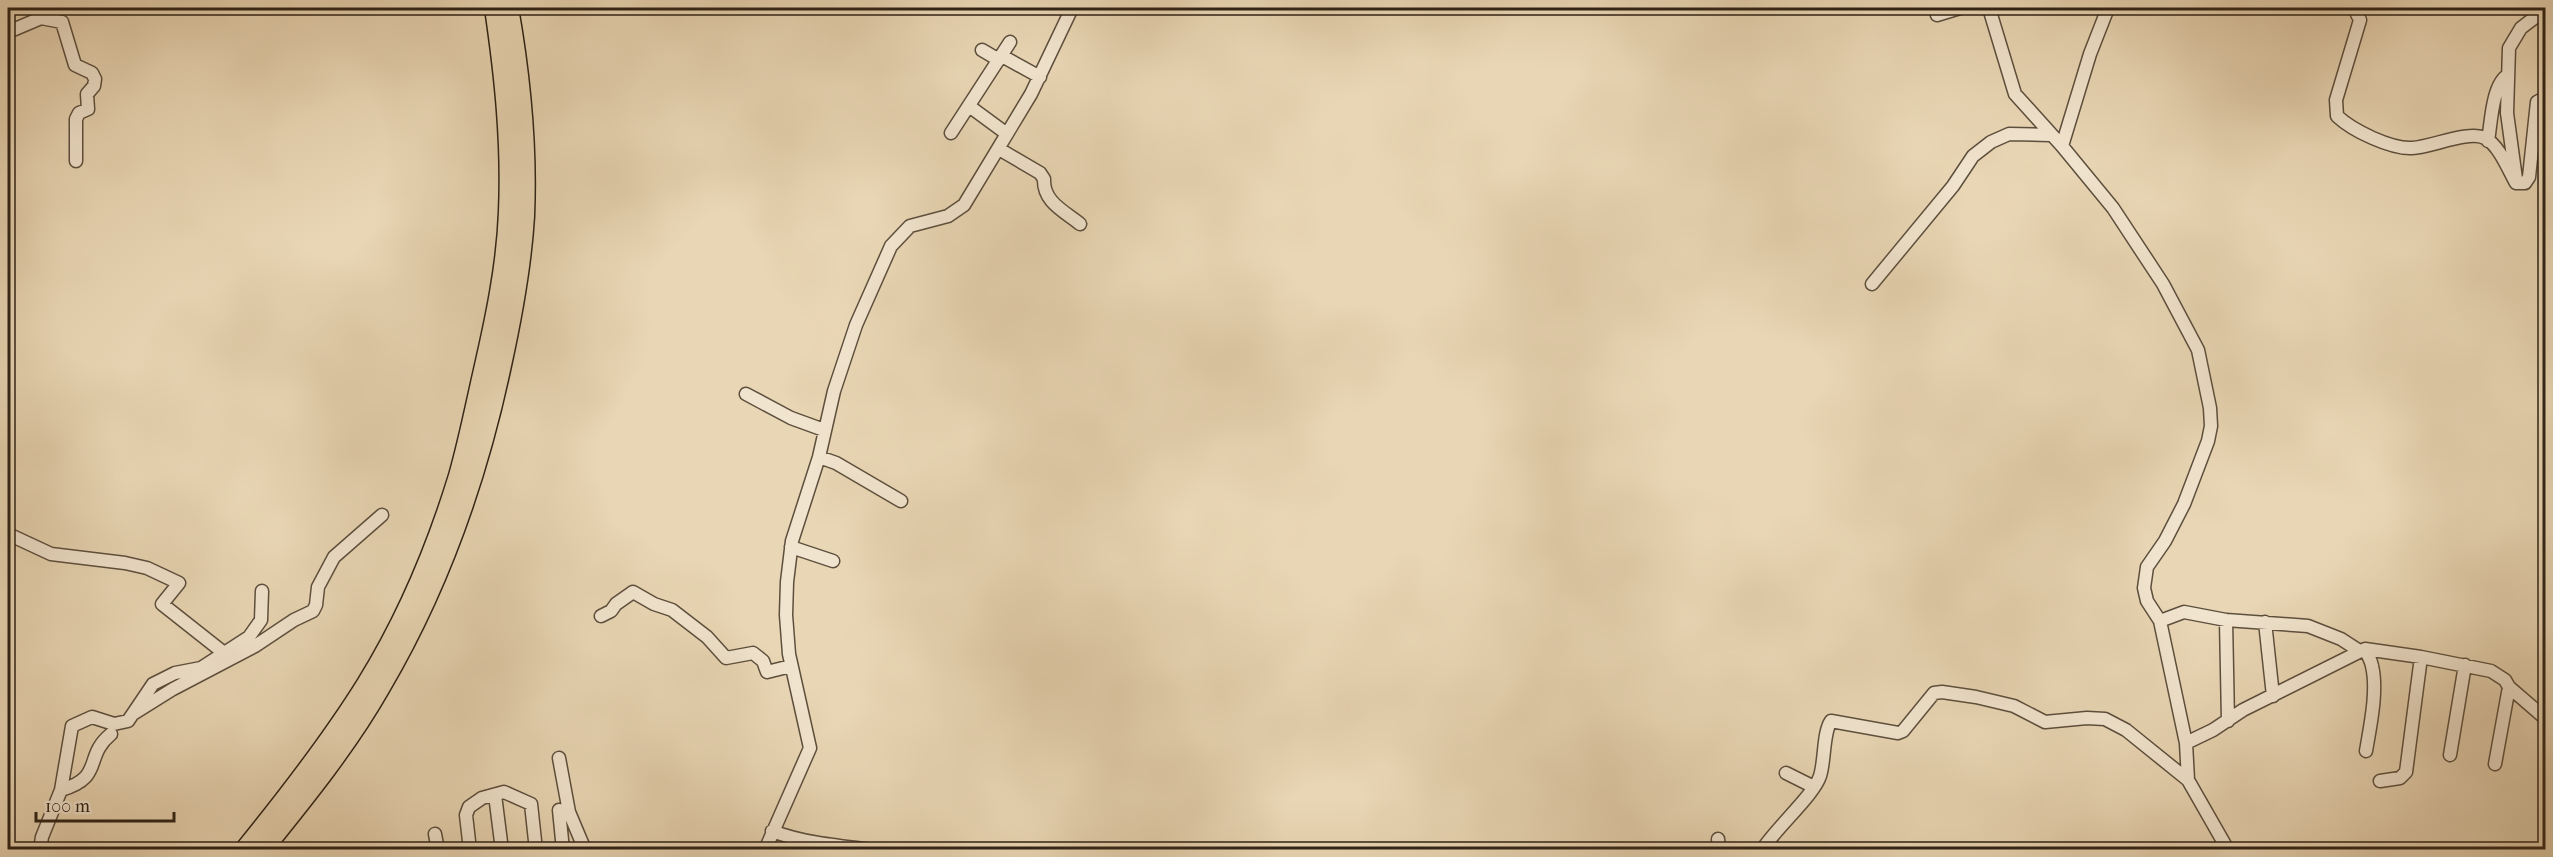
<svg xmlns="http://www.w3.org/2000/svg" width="2553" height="857" font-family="'IM FELL French Canon',serif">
<rect width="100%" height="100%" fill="#e9d6b4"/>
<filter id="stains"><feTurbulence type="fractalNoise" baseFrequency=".00333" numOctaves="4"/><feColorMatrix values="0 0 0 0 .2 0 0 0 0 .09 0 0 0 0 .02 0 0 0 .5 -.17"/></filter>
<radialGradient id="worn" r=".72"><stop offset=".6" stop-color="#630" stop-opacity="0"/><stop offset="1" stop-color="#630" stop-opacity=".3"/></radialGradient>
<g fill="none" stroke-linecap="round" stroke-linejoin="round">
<!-- minor casing -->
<g stroke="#5d4f3e" stroke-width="15">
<path id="minor" d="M 1989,8 L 2015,94 L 2062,146 L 2113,208 L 2163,284 L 2198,350 L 2210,408 L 2211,426 L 2208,441 L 2184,504 L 2165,541 L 2147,567 L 2144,588 L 2147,601 L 2160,621 L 2186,743 L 2188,780 L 2228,850
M 2354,8 L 2360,20 L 2336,100 L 2337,116 C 2353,131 2391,149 2412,148 C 2432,147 2468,130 2485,138 C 2499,145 2509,171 2516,183
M 1937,15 L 1960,8
M 8,32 L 41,18 L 62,22 L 75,65 L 92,73 L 95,79 L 94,86 L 87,94 L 88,109 L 79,113 L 76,119 L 76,161
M 982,50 L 999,60
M 1002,56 L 1040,77
M 969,106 L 1007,134
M 951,133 L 1010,42
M 2488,141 C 2491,124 2492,84 2508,75
M 2062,146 L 2090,54 L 2108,8
M 999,149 L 1040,173 L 1044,179 C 1043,202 1064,211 1080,224
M 2516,179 L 2507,113 L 2509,48 L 2521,28 L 2546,9
M 2516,183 L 2525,183 L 2529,177 L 2537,102 L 2546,97
M 1872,284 L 1953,186 L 1973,156 L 1991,142 L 2009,134 L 2050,135
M 746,394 L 791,418 L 824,430
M 819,457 L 836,463 L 901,501
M 8,534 L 51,554 L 125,563 L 147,568 L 179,583 L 162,604 L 224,653
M 791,547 L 833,561
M 601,616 L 611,611 L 616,604 L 633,592 L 654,604 L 672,610 L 707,637 L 726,658 L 753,653 L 763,661 L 767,672 L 791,666
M 2226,620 L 2228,721
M 2160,621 L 2184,612 L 2226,620 L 2308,626 L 2341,639 L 2358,650
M 2265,622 L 2273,696
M 2365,649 C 2367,654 2371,660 2372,666 C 2378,691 2370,727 2366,751
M 133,714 L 173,689 L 255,646 L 294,620 L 313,611 L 316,605 L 318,587 L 334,557 L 382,515
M 2186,743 L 2213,730 L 2243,710 L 2365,649 L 2421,657 L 2491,671 L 2505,680 L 2509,687 L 2546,719
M 2450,755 L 2465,665
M 559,758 L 569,812 L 585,850
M 2495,764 L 2509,687
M 1786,773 L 1814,787
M 2380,781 L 2400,778 L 2406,772 L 2421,657
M 61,790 L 72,726 L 92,717 L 114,724 L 128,721 L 153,684 L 175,673 L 201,668 L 249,637 L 261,620 L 262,591
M 495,795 L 502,850
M 559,810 L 563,850
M 772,831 C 804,843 838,846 873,850
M 435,834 L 438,850
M 1718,839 L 1719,850
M 40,850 L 42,837 L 61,790 C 105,777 83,757 111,734
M 470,850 L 466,815 L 469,807 L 482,798 L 504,792 L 531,804 L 536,850
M 765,850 L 810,748 L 789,654 L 786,615 L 787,582 L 792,541 L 819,457 L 834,391 L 856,325 L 891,246 L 910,226 L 948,216 L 964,205 L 1031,94 L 1072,8
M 1762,850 C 1775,829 1814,795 1820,776 C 1825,761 1823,732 1831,721 L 1898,733 L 1903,731 L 1934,693 L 1942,692 L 1976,697 L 2014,706 L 2045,722 L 2087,718 L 2105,719 L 2126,730 L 2188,780"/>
</g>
<!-- highway casing -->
<g stroke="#2e2216" stroke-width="21">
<path id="highway" d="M 244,850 C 287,797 330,742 366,684 C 405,621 436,548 458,476 C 468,441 475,405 483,370 C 495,318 506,265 508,212 C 511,143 504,76 494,8
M 263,850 C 305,798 348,745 381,687 C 440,587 478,478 502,365 C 513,315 522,266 525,216 C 528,146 521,76 509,8"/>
</g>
<!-- minor -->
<use href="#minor" stroke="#f1e4ce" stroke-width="12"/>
<!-- highway -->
<use href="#highway" stroke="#e9d6b4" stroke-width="18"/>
</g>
<!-- margin -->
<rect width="2553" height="857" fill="none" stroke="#e9d6b4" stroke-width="30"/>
<rect x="9" y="9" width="2535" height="839" fill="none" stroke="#2e2216" stroke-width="3"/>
<rect x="15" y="15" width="2523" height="827" fill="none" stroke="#2e2216" stroke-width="1.5"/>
<!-- scale -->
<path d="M36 812v9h138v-9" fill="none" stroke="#2e2216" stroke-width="3"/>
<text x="45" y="812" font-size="18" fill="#2e2216" stroke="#f1e4ce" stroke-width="4.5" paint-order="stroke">100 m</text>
<rect width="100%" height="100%" filter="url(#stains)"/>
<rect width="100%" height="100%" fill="url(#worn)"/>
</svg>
